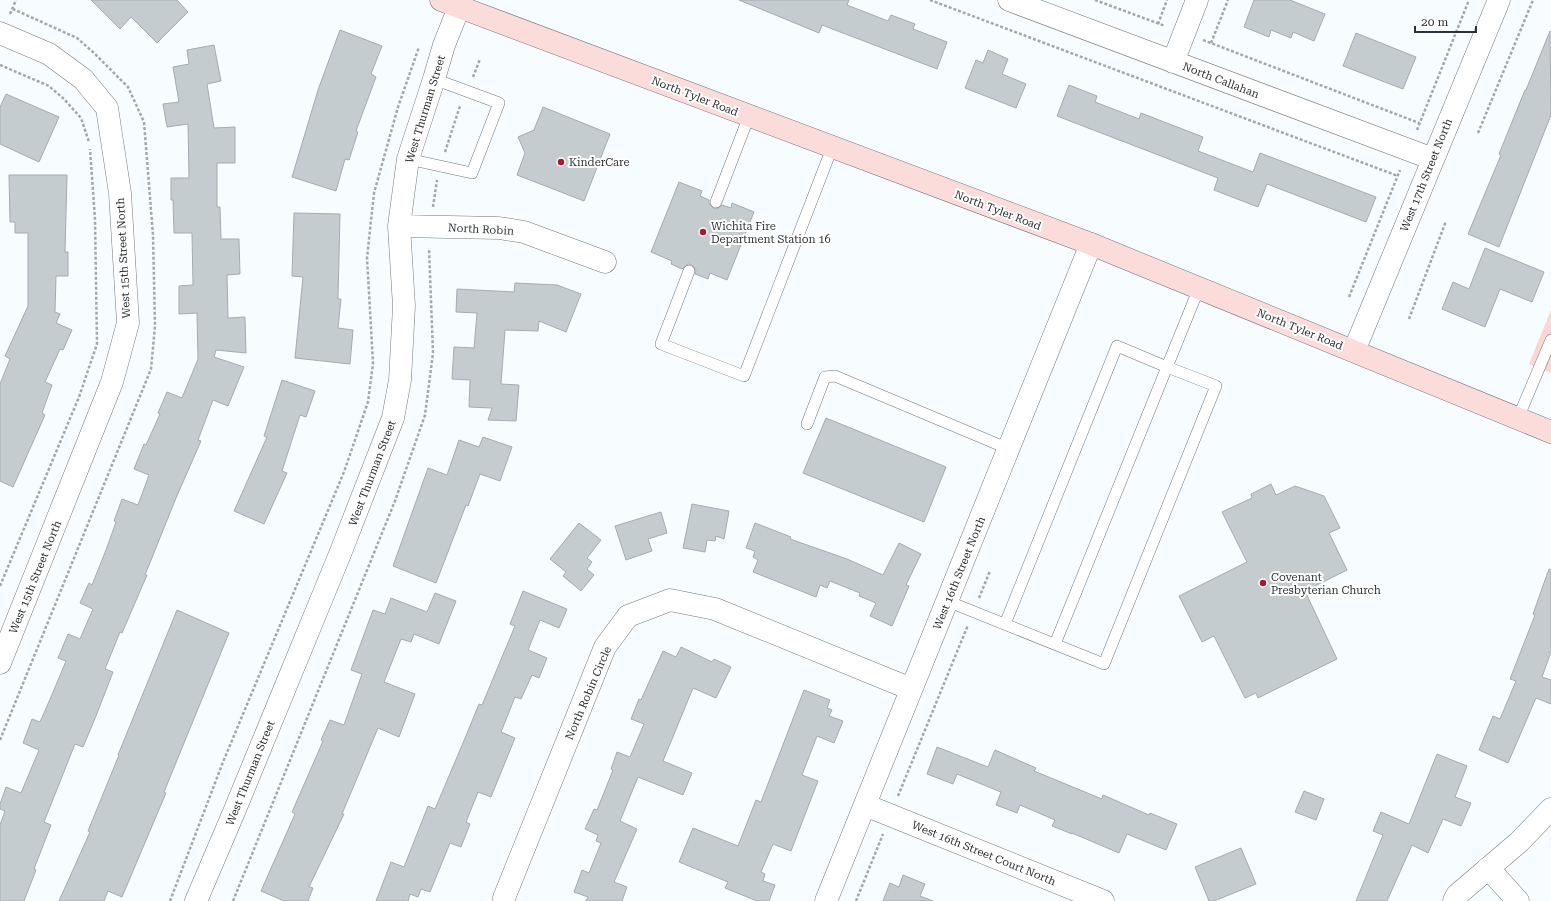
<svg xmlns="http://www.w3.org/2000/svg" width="1551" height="901" font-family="'Roboto Serif',serif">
<rect width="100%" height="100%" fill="#f6fcff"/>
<!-- green -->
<path fill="#fdd6d4" d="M 1551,310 L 1551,373 L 1529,364 Z"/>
<!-- building -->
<path fill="#c4cccf" stroke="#a4acaf" d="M 91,0 L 177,0 L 188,12 L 157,43 L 131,17 L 120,29 Z
M 739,0 L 849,0 L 847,5 L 888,21 L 891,15 L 915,24 L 913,29 L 947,42 L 937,69 L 822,25 L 819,33 Z
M 1254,0 L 1290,0 L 1325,14 L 1314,41 L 1293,32 L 1291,38 L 1271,30 L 1269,37 L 1244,27 Z
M 340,30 L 382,46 L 371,74 L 376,77 L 356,131 L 358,132 L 349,160 L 345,159 L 336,191 L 292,177 L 318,90 Z
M 1550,31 L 1551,115 L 1499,247 L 1468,234 L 1501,155 L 1499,154 L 1525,90 L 1526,90 Z
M 1356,33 L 1416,57 L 1403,89 L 1343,66 Z
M 214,45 L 221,81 L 207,84 L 214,128 L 235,127 L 235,163 L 217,163 L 217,207 L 220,207 L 221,239 L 239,239 L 240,274 L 227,275 L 228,318 L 245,317 L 246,353 L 216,350 L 214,357 L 244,367 L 228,406 L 213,400 L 198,440 L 201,441 L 176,498 L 145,575 L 147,575 L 122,633 L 120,632 L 105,669 L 113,672 L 96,716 L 83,747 L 75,744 L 44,822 L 51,825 L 34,869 L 36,870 L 24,901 L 0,901 L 0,825 L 5,811 L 0,809 L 0,804 L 6,787 L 21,793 L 39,750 L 23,743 L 32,719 L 40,722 L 51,697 L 66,661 L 58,658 L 68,634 L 80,639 L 93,609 L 80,603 L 89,583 L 92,585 L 106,550 L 116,522 L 114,521 L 122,499 L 138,505 L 149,475 L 134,469 L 144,444 L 146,445 L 160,414 L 158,413 L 167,392 L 182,398 L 198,359 L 197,313 L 179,314 L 179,286 L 193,285 L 192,233 L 174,233 L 173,200 L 171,200 L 171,178 L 189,178 L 188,124 L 167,127 L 163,104 L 179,102 L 173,67 L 189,64 L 187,50 Z
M 988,50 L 1008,59 L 1002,74 L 1026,84 L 1016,108 L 965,88 L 976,60 L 983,63 Z
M 1069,85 L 1097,96 L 1095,102 L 1139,119 L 1141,113 L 1203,137 L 1198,151 L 1253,172 L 1260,153 L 1376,197 L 1366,222 L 1267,184 L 1258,207 L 1214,190 L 1218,178 L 1057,116 Z
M 6,94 L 59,117 L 39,162 L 0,144 L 0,107 Z
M 543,107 L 610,134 L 584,201 L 517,175 L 525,153 L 518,137 L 534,130 Z
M 9,175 L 67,175 L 65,252 L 68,252 L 68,276 L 56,276 L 55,312 L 60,314 L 56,323 L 72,330 L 63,350 L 60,349 L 45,382 L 52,385 L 42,413 L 45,415 L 13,487 L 0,481 L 0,384 L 10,359 L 5,356 L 28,306 L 28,233 L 15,233 L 15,222 L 10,222 Z
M 679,182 L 702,191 L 700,196 L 709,200 L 709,203 L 713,208 L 717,209 L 722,205 L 731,208 L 732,203 L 754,212 L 727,280 L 710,273 L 708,279 L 695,274 L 696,270 L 692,265 L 688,264 L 682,269 L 671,264 L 672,261 L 651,252 Z
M 294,213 L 340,214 L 338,299 L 341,299 L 338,328 L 353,330 L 350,364 L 295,358 L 303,277 L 292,276 Z
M 1485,248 L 1544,272 L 1532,302 L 1500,289 L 1485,327 L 1442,309 L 1453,282 L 1469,289 Z
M 515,283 L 557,285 L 581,294 L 566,332 L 539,321 L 538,331 L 505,330 L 501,384 L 519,385 L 516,421 L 488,420 L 492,408 L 469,407 L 470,380 L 452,379 L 454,347 L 474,348 L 477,313 L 456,312 L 457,289 L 514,292 Z
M 282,380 L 315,391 L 306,417 L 300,415 L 282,471 L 287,473 L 264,524 L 234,511 L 267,437 L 264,436 Z
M 826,418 L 946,467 L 924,522 L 803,473 Z
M 483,437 L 512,447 L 500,481 L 480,474 L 468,506 L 466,505 L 436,583 L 393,566 L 428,468 L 447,475 L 459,440 L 479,447 Z
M 1271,484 L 1276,495 L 1295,486 L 1324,496 L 1340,528 L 1329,533 L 1347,570 L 1305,591 L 1337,659 L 1258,698 L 1256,693 L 1245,698 L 1214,636 L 1202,642 L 1179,596 L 1247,562 L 1222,512 L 1252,498 L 1251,494 Z
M 692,504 L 729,511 L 724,539 L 716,536 L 715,541 L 707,540 L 705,552 L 683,548 Z
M 661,512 L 667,533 L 648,539 L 652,551 L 626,560 L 615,526 Z
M 579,523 L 601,540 L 587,558 L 592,562 L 587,569 L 594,575 L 581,591 L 563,576 L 566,572 L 550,559 Z
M 755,523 L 791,537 L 790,539 L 847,559 L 883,575 L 899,543 L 921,554 L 906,585 L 909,586 L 892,626 L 870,616 L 876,603 L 859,596 L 860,593 L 830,581 L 827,588 L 820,585 L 816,597 L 753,572 L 758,560 L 753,557 L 755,551 L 746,548 Z
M 1549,569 L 1551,570 L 1551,652 L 1542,677 L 1551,680 L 1551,704 L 1536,698 L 1508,763 L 1479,750 L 1493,716 L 1500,719 L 1516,681 L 1510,679 L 1535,615 L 1533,614 Z
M 523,591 L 567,609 L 559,628 L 540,620 L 528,650 L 547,658 L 539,678 L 532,675 L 521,699 L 515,697 L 501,732 L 515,738 L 491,797 L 478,792 L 466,822 L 470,824 L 461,847 L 450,843 L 430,892 L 421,889 L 418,897 L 410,894 L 408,901 L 376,901 L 391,862 L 404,867 L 428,806 L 435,809 L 463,743 L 479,704 L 482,705 L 515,626 L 510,624 Z
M 435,593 L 456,601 L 439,644 L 414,634 L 411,642 L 401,639 L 384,682 L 415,694 L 399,737 L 378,728 L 342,814 L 344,814 L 309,887 L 313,888 L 308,901 L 284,901 L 261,891 L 295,814 L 292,812 L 323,741 L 321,740 L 330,720 L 344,725 L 362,674 L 351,670 L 373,610 L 385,614 L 391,598 L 427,612 Z
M 177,610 L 229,633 L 164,792 L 166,793 L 122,897 L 108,891 L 104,901 L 59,901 L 90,832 L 88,831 L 119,755 L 118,755 Z
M 681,647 L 712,662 L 714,659 L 731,667 L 716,698 L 693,688 L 663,761 L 692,773 L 683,795 L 638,777 L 620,821 L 637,829 L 614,882 L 627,887 L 622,901 L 586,901 L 588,897 L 574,892 L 582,870 L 589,873 L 601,843 L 596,841 L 598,835 L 585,829 L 594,809 L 597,810 L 613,770 L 611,769 L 617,752 L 630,757 L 644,724 L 631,719 L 639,699 L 641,700 L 663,651 L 676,657 Z
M 804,690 L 830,700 L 827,708 L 832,710 L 829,716 L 843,721 L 834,743 L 817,736 L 802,775 L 818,781 L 791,851 L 773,844 L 761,872 L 765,874 L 763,881 L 775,885 L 769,901 L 757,901 L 725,888 L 728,882 L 679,862 L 693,828 L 738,846 L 756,800 L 761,802 Z
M 937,747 L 988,767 L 995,750 L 1036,768 L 1034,771 L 1102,799 L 1103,795 L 1149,815 L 1150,813 L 1177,824 L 1166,850 L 1127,834 L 1119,853 L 1072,833 L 1072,834 L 1052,826 L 1055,820 L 1020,805 L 1017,813 L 996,805 L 1001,792 L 957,774 L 953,784 L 927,774 Z
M 1437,754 L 1467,766 L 1455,797 L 1471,803 L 1461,826 L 1443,819 L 1428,853 L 1412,845 L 1387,901 L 1356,901 L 1383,835 L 1373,831 L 1381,812 L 1409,824 Z
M 1304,791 L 1324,799 L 1316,820 L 1295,812 Z
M 1241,848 L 1256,884 L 1214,901 L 1209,901 L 1195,867 Z
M 903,875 L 925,884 L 920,896 L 933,901 L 883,901 L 890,883 L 899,887 Z"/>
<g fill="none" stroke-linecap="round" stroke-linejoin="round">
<!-- service casing -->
<g stroke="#72797c" stroke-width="12">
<path id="service" d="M 408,159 L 472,173 L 499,103 L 434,79
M 716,202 L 749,116
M 689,271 L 661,344 L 744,376 L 832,148
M 1518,418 L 1551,340
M 807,424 L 825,377 L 835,376 L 1009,449
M 947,601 L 1104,664 L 1216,386 L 1167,367 L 1055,644
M 1005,624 L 1117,346 L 1167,367 L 1199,288"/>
</g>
<!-- minor casing -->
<g stroke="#72797c" stroke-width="23">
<path id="minor" d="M 1009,0 L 1433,159
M 0,33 L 49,54 L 83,79 L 107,108 L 120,193 L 128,323 L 112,382 L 0,663
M 1173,62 L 1197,0
M 399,226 L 499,228 L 524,232 L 605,262
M 1354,351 L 1499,0
M 865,805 L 1103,901
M 1488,868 L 1518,901
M 504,898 L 605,647 L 628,616 L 670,600 L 715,609 L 911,689
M 196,901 L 234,812 L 340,554 L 393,418 L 400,380 L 404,306 L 399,226 L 408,159 L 434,79 L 444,45 L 462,0
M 826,901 L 1091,244
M 1454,901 L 1457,895 L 1519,842 L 1551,809"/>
</g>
<!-- secondary casing -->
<g stroke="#72797c" stroke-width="23">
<path id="secondary" d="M 441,0 L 1091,244 L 1551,432"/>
</g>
<!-- path -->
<path stroke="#a4a8ab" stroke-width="2.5" stroke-dasharray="3 2" stroke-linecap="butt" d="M 930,0 L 1398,176
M 1095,0 L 1165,26
M 10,14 L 16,0
M 1158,24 L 1167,0
M 1203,40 L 1419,123
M 1211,43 L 1228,0
M 0,65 L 49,86 L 64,99 L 81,118 L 89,142
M 473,77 L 480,59
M 1417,130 L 1469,0
M 1478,133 L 1533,0
M 445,152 L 460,106
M 433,207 L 437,180
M 1349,297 L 1400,170
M 1409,319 L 1446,221
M 0,586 L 79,397 L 97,344 L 95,219 L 90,149
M 979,598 L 990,571
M 0,740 L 151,369 L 155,326 L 153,235 L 144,122 L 128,87 L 94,53 L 77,38 L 13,9
M 898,796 L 968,625
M 170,901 L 223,762 L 344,472 L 368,402 L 373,363 L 367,258 L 374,193 L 398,107 L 419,47
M 233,901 L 395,501 L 425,415 L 433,353 L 429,248
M 856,901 L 883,834"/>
<!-- service -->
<use href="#service" stroke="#fff" stroke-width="11"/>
<!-- minor -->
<use href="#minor" stroke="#fff" stroke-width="22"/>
<!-- secondary -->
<use href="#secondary" stroke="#fcdbdb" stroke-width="22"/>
</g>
<!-- markers -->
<g fill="#ac172e" stroke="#fff" stroke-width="1.5">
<circle cx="561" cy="162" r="4"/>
<circle cx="703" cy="232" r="4"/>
<circle cx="1263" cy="583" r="4"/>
</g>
<g text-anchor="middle" stroke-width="4" stroke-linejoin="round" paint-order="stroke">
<!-- street labels -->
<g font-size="11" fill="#2e3132" stroke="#fff">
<text transform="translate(1221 80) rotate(21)" y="4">North Callahan</text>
<text transform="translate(695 96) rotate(21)" y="4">North Tyler Road</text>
<text transform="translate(425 109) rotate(-73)" y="4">West Thurman Street</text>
<text transform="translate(1426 175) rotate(-68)" y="4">West 17th Street North</text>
<text transform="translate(998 210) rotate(21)" y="4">North Tyler Road</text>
<text transform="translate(481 229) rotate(3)" y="4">North Robin</text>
<text transform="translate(123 258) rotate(-93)" y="4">West 15th Street North</text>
<text transform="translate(1300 329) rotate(22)" y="4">North Tyler Road</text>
<text transform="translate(372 473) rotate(-69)" y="4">West Thurman Street</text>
<text transform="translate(959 573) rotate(-68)" y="4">West 16th Street North</text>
<text transform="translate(35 577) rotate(-68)" y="4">West 15th Street North</text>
<text transform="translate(588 693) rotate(-67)" y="4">North Robin Circle</text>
<text transform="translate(250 773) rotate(-68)" y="4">West Thurman Street</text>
<text transform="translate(984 853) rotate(22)" y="4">West 16th Street Court North</text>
</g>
<!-- poi labels -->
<g font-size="11" fill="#2e3132" stroke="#fff" text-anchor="start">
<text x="569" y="166">KinderCare</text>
<text x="711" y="230">Wichita Fire<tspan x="711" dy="13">Department Station 16</tspan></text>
<text x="1271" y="581">Covenant<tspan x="1271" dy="13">Presbyterian Church</tspan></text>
</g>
</g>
<!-- scale -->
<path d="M1415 26v6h61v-6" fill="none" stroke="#2e3132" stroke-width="2"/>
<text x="1421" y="26" font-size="12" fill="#2e3132" stroke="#ffffff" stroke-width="3" paint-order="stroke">20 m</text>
</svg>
